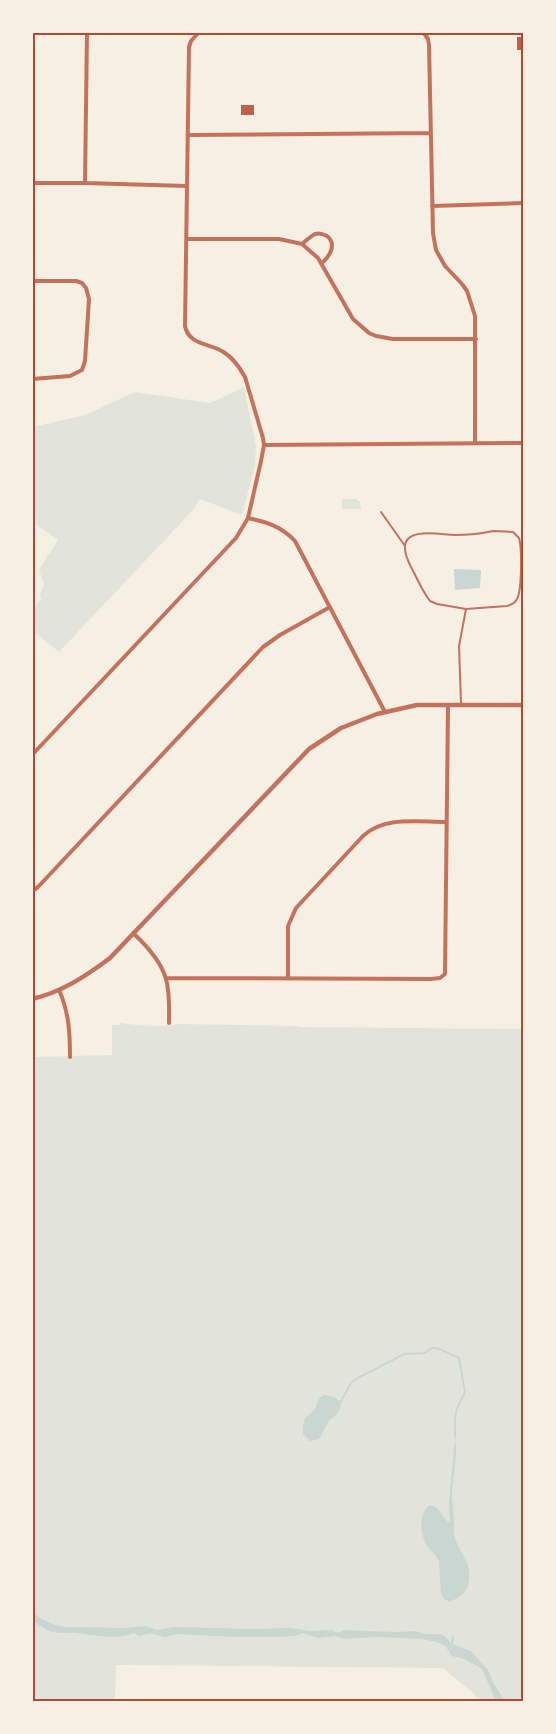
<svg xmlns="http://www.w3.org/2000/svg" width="556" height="1734" font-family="Ubuntu,sans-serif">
<rect width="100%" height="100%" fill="#f6efe4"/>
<!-- green -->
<path fill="#e2e4dc" d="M 244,387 L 256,446 L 255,466 L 242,515 L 200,499 L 193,510 L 59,652 L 33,631 L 33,609 L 42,598 L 39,597 L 44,584 L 39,570 L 47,557 L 47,553 L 49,554 L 58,540 L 33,522 L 33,427 L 85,415 L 135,392 L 210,403 Z
M 342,499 L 356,499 L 360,502 L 361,509 L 342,509 Z
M 120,1023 C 138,1025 159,1028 178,1024 L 298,1026 L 298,1027 L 523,1029 L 523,1701 L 478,1701 L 474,1694 L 443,1668 L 116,1665 L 115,1701 L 33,1701 L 32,1057 L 112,1055 L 112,1025 L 119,1025 Z"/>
<!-- water -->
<path fill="#c9d6d2" d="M 454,569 L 481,570 L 480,588 L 455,590 Z
M 324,1395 C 334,1395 346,1401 338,1412 C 336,1416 331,1418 329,1421 C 325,1427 323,1433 319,1439 L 310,1441 L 303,1434 L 303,1425 L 305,1418 L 315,1409 L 319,1398 Z
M 455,1438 C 458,1456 453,1477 452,1495 C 452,1504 454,1513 454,1522 C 454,1526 453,1530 454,1534 C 457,1550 472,1561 469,1580 C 468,1592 460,1597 450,1602 L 444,1599 L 441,1594 L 439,1561 C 436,1555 431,1551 427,1546 C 420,1535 418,1513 430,1505 L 436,1507 L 448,1522 L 450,1521 L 449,1502 Z
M 33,1612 L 41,1619 L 55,1625 L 67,1627 L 125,1628 L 145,1626 L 157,1630 L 174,1627 L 255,1629 L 290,1628 L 311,1631 L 331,1630 L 338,1633 L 344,1630 L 396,1632 L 416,1631 L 424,1634 L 439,1634 L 445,1636 L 452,1644 L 471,1651 L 488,1670 L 493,1682 L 505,1701 L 496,1701 L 482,1669 L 464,1659 L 452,1656 L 446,1647 L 438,1642 L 420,1639 L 377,1637 L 343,1639 L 335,1636 L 318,1638 L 302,1633 L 296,1636 L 275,1637 L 236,1637 L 178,1634 L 165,1637 L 150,1633 L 139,1636 L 134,1633 C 118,1640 93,1635 76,1633 C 69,1632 61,1634 53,1632 C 45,1630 39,1625 33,1621 Z"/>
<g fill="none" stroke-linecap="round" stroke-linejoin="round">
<!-- stream -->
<path stroke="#c9d6d2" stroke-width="2" d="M 340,1403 L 351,1383 L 358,1378 L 404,1354 L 425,1353 L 432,1348 L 437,1348 L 459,1358 L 465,1392 L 457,1408 L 455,1419 L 455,1438
M 452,1644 L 453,1636"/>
</g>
<!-- building -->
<path fill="#bf614a" d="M 517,37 L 524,37 L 524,50 L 517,50 Z
M 241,105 L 254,105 L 254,115 L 241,115 Z"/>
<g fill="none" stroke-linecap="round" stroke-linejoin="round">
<!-- service -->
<path stroke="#c5725c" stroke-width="2" d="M 381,512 L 405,546
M 493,531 L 513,532 L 519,538 C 522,548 522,590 517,599 C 515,603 511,605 507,606 L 466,609 L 437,604 L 430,601 C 422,591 417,578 411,567 C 390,526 428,533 454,535 C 467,535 480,534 493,531 Z
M 461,703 L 459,646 L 466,609"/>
<!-- minor -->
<path stroke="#c5725c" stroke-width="4" d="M 423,32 L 428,39 L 429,45 L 433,233 L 436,250 L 445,266 L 462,284 L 467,291 L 475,316 L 475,443
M 188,135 L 430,133
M 32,183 L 85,183 L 187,186
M 85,183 L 87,32
M 432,206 L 524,203
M 187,239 L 279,239 L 302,244 L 318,258 L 353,319 L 369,333 L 376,336 L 393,339 L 476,339
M 302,244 C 306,241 311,236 315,234 C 319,233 323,234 327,236 C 337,244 330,256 322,263
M 32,281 L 76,281 L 82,283 L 86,288 L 89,299 L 85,361 L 82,370 L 70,376 L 32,379
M 264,445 L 524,443
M 248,518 C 266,522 281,526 295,541 L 385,712
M 32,755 L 236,538 L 248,518 L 261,461 L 264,445 L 263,438 L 245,377 C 240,368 234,359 225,353 C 211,343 189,346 185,326 L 189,47 L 191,41 L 199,32
M 32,891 L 38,887 L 263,647 L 280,635 L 330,607
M 133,933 C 146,945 161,961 166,979 C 170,992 169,1009 169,1023
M 166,978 L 431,979 L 440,978 L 445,974 L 448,705
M 288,978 L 288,926 L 296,908 L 363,836 C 385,816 417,822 446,822
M 59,990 C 69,1012 70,1034 70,1057"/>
<!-- tertiary -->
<path stroke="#c5725c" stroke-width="4.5" d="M 32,999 C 62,992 86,976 110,958 L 309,749 L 341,728 L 377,714 L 417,705 L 524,705"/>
</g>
<!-- border -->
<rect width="556" height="1734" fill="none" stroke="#f6efe4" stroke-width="68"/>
<rect x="34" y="34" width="488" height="1666" fill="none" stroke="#b5482f" stroke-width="2"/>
</svg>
